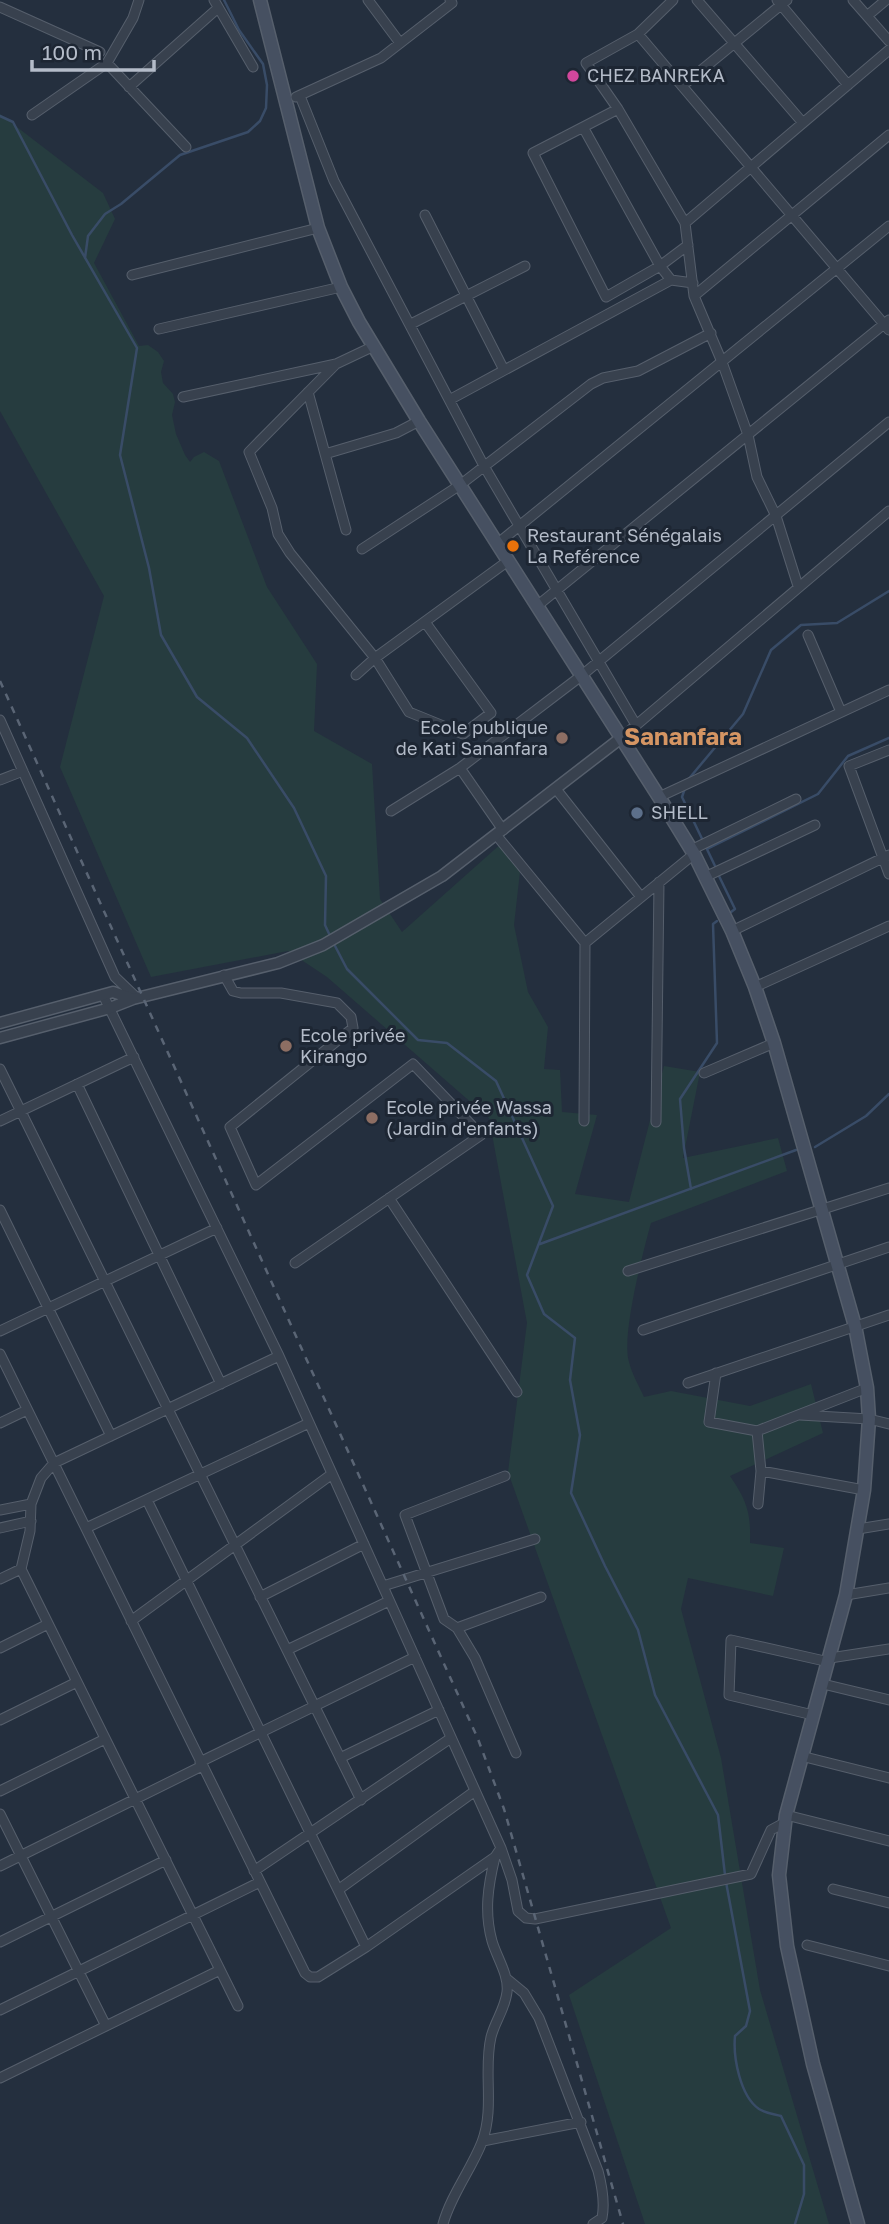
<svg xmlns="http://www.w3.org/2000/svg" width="889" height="2224" font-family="'Golos Text',sans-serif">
<rect width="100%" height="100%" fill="#242f3e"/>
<!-- green -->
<path fill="#263c3f" d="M 0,114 L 103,193 L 115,219 L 94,263 L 139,346 L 148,345 L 158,352 L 164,361 L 161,372 L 163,383 L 173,394 L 175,402 L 172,415 L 176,434 L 185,455 L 190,462 L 194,457 L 204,452 L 219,461 L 267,587 L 317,664 L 314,731 L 372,764 L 380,899 L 402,932 L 503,842 L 521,863 L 514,925 L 528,992 L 548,1027 L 544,1069 L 560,1070 L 562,1112 L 597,1115 L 575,1194 L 629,1202 L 664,1066 L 700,1072 L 683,1158 L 778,1138 L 787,1171 L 651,1223 C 643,1252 621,1336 629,1362 C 632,1374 639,1386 644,1397 L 671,1391 L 750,1406 L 811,1384 L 823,1433 L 730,1476 C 747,1501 751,1513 750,1543 L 784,1548 L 773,1596 L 688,1578 L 681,1609 L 721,1758 L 760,1990 L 829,2224 L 645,2224 L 569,1995 L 671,1928 L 508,1472 L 527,1323 L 489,1118 L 327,977 L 288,951 L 151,977 L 60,767 L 104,596 L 0,411 Z"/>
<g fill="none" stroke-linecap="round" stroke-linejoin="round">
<!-- stream -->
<path stroke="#394c67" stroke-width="2.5" d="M 0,116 L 13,122 L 72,235 L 137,348 L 120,455 L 149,568 L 161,635 L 197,697 L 247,738 L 294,808 L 326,876 L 325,925 L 331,938
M 85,258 L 88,236 L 105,214 L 121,204 L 180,155 L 248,132 L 260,121 L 266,108 L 267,85 L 263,64 L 239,30 L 224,0
M 687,781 L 743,714 L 771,650 L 801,625 L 837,623 L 889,591
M 685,788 L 682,797 L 716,868
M 707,849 L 818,794 L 848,756 L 889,738
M 718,874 L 735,909 L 731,912
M 334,944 L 347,969 L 418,1040 L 447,1043 L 496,1081 L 553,1206 L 527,1275 L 544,1314 L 575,1338 L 570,1380 L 580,1435 L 571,1493 L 605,1566 L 638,1630 L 655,1695 L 718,1815 L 725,1875
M 815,1147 L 866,1116 L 889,1094
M 691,1189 L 684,1148 L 680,1099 L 717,1043 L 713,924 L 717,921
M 540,1244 L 796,1150
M 726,1882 L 750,2011 L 746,2026 L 735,2036 C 733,2057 740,2096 759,2109 C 765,2113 774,2114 781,2116 L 804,2165 L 804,2194 L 795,2224"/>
<!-- minor casing -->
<g stroke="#565f6c" stroke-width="11">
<path id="minor" d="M 214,0 L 253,67
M 368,0 L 400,43
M 673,0 L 638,34 L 586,63 L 618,109 L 685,223 L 694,296 L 722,362 L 748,435 L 757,477 L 776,516 L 798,586
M 697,0 L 803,123
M 777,0 L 848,85
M 853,0 L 889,41
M 0,7 L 100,52
M 867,16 L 886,0
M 638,34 L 889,330
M 107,63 L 133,18 L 139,0
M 682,86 L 787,0
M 129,87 L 218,8
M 300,96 L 334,181 L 484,466 L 636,725
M 296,97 L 381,58 L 452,3 L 450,0
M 618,109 L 533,153 L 606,297 L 660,266 L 688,245
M 32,115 L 107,63 L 186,147
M 583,127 L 660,266 L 671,280
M 425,215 L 504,370
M 685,223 L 889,50
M 132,275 L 318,228
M 694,296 L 889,135
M 411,324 L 525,266
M 159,329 L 341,287
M 336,364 L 249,452 L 272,508 L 278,534 L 290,553 L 375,658 L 409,712 L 463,734 L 491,713 L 425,622
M 308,392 L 346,530
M 183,397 L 336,364 L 374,346
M 451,399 L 671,280 L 693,283
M 325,454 L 396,433 L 419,421
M 497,544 L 889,226
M 362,549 L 460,485 L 591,384 L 603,378 L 638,371 L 711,333
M 537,606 L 889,320
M 808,635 L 841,712
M 356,675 L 375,658 L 508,561
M 0,720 L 115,977 L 137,998
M 621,738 L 889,511
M 889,750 L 849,766 L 889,874
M 460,768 L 503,830
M 0,780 L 23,771
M 556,789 L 641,897
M 659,797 L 889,690
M 391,811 L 460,768 L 581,676 L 889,422
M 497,836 L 585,943 L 584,1121
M 691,850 L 796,799
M 705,877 L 815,825
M 732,931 L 889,855
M 585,943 L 694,854
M 224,975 L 233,991 L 241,993 L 281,993 L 337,1003 L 351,1017 L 353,1028 L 230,1127 L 256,1185 L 413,1064 L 481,1135 L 295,1263
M 755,987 L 889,926
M 103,995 L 279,1356 L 501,1848 L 512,1880 L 518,1911 L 526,1918 L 535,1919 L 751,1874 L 771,1830 L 784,1823
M 0,1069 L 361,1800
M 704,1073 L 774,1043
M 77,1084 L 221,1384
M 0,1121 L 134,1057
M 656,1122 L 659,882
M 389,1198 L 517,1392
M 0,1210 L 111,1436
M 628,1271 L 889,1188
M 643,1330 L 889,1247
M 0,1331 L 217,1228
M 0,1354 L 305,1973 L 310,1977 L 318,1977 L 366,1947 L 495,1857 L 501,1848
M 716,1373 L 709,1422 L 757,1431 L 867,1388
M 688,1383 L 889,1315
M 800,1415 L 869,1419 L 889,1424
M 0,1423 L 27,1410
M 757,1431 L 761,1471 L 758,1504
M 761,1471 L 864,1490
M 505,1476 L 405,1515 L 444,1619 L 457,1628 L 475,1658 L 516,1753
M 147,1500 L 366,1947
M 0,1510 L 31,1504
M 0,1528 L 31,1521
M 86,1528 L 309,1423
M 858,1529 L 889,1524
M 0,1579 L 21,1569
M 383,1586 L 535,1539
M 846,1595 L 889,1588
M 260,1597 L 364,1544
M 131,1621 L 332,1474
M 457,1628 L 541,1597
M 0,1648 L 48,1624
M 287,1650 L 389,1601
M 830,1658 L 889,1649
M 823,1684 L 889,1700
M 813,1715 L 729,1695 L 731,1640 L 829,1662
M 0,1720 L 77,1682
M 801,1756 L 889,1778
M 340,1758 L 439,1710
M 200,1762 L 415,1657
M 0,1791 L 105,1739
M 0,1814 L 106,2026
M 786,1815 L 889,1841
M 0,1866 L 202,1766
M 254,1871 L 451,1738
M 833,1889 L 889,1903
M 338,1890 L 475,1791
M 0,1942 L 166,1860
M 807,1945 L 889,1966
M 507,1979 L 524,1993 L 539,2018 L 598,2171 C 602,2186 605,2203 602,2218 L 593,2224
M 238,2006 L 21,1569 L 30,1531 L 31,1504 L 41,1478 L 54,1463 L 279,1356
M 0,2010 L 260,1882
M 0,2078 L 220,1970
M 483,2141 L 581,2122
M 443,2224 C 451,2195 471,2170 482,2142 C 495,2107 483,2071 491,2037 C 495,2021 505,2009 507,1992 C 509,1975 497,1958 492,1941 C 484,1912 488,1886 495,1857"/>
</g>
<!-- tertiary casing -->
<g stroke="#565f6c" stroke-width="13">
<path id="tertiary" d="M 0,1023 L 113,992 L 133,999
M 0,1038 L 110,1008 L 133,999 L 278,963 L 323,945 L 442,876 L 621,738"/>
</g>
<!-- secondary casing -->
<g stroke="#565f6c" stroke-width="15">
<path id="secondary" d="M 260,0 L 318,228 L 341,287 L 359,322 L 419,421 L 659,797 L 694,854 L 732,931 L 755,987 L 774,1043 L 855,1326 L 867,1388 L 869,1419 L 864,1490 L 846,1595 L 786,1815 L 779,1875 L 787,1946 L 813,2064 L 858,2224"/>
</g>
<!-- minor -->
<use href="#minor" stroke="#38414e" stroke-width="9"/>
<!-- tertiary -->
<use href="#tertiary" stroke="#38414e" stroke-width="10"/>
<!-- secondary -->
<use href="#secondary" stroke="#465061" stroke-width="12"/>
<!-- rail -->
<path stroke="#5a6575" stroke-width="2.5" stroke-dasharray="7 7" stroke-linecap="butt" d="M 0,681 L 478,1739 L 504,1809 L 623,2224"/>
</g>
<!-- markers -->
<circle fill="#d1479c" stroke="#1d2633" stroke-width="2.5" cx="573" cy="76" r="7"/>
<circle fill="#e8710a" stroke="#1d2633" stroke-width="2.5" cx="513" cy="546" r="7"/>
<g fill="#8d6e63" stroke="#1d2633" stroke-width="2.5">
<circle cx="562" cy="738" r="7"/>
<circle cx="286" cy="1046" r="7"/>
<circle cx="372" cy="1118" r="7"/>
</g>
<circle fill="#5c6f8a" stroke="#1d2633" stroke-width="2.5" cx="637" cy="813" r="7"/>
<g text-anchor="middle" stroke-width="6" stroke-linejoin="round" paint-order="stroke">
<!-- poi labels -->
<g font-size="18" fill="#b4bcc9" stroke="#1d2633" text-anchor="start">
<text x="587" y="82">CHEZ BANREKA</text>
<text x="527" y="542">Restaurant Sénégalais<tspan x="527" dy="21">La Reférence</tspan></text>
<text x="548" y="734" text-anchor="end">Ecole publique<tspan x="548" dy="21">de Kati Sananfara</tspan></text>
<text x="651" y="819">SHELL</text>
<text x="300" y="1042">Ecole privée<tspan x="300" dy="21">Kirango</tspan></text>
<text x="386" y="1114">Ecole privée Wassa<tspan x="386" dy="21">(Jardin d'enfants)</tspan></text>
</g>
<!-- district labels -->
<g font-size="24" font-weight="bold" fill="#d59563" stroke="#1d2633">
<text x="683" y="745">Sananfara</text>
</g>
</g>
<!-- scale -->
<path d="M32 60v10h122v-10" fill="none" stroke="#b4bcc9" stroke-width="3.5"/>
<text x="42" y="60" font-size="21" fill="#b4bcc9" stroke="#1d2633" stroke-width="5" paint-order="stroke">100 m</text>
</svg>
